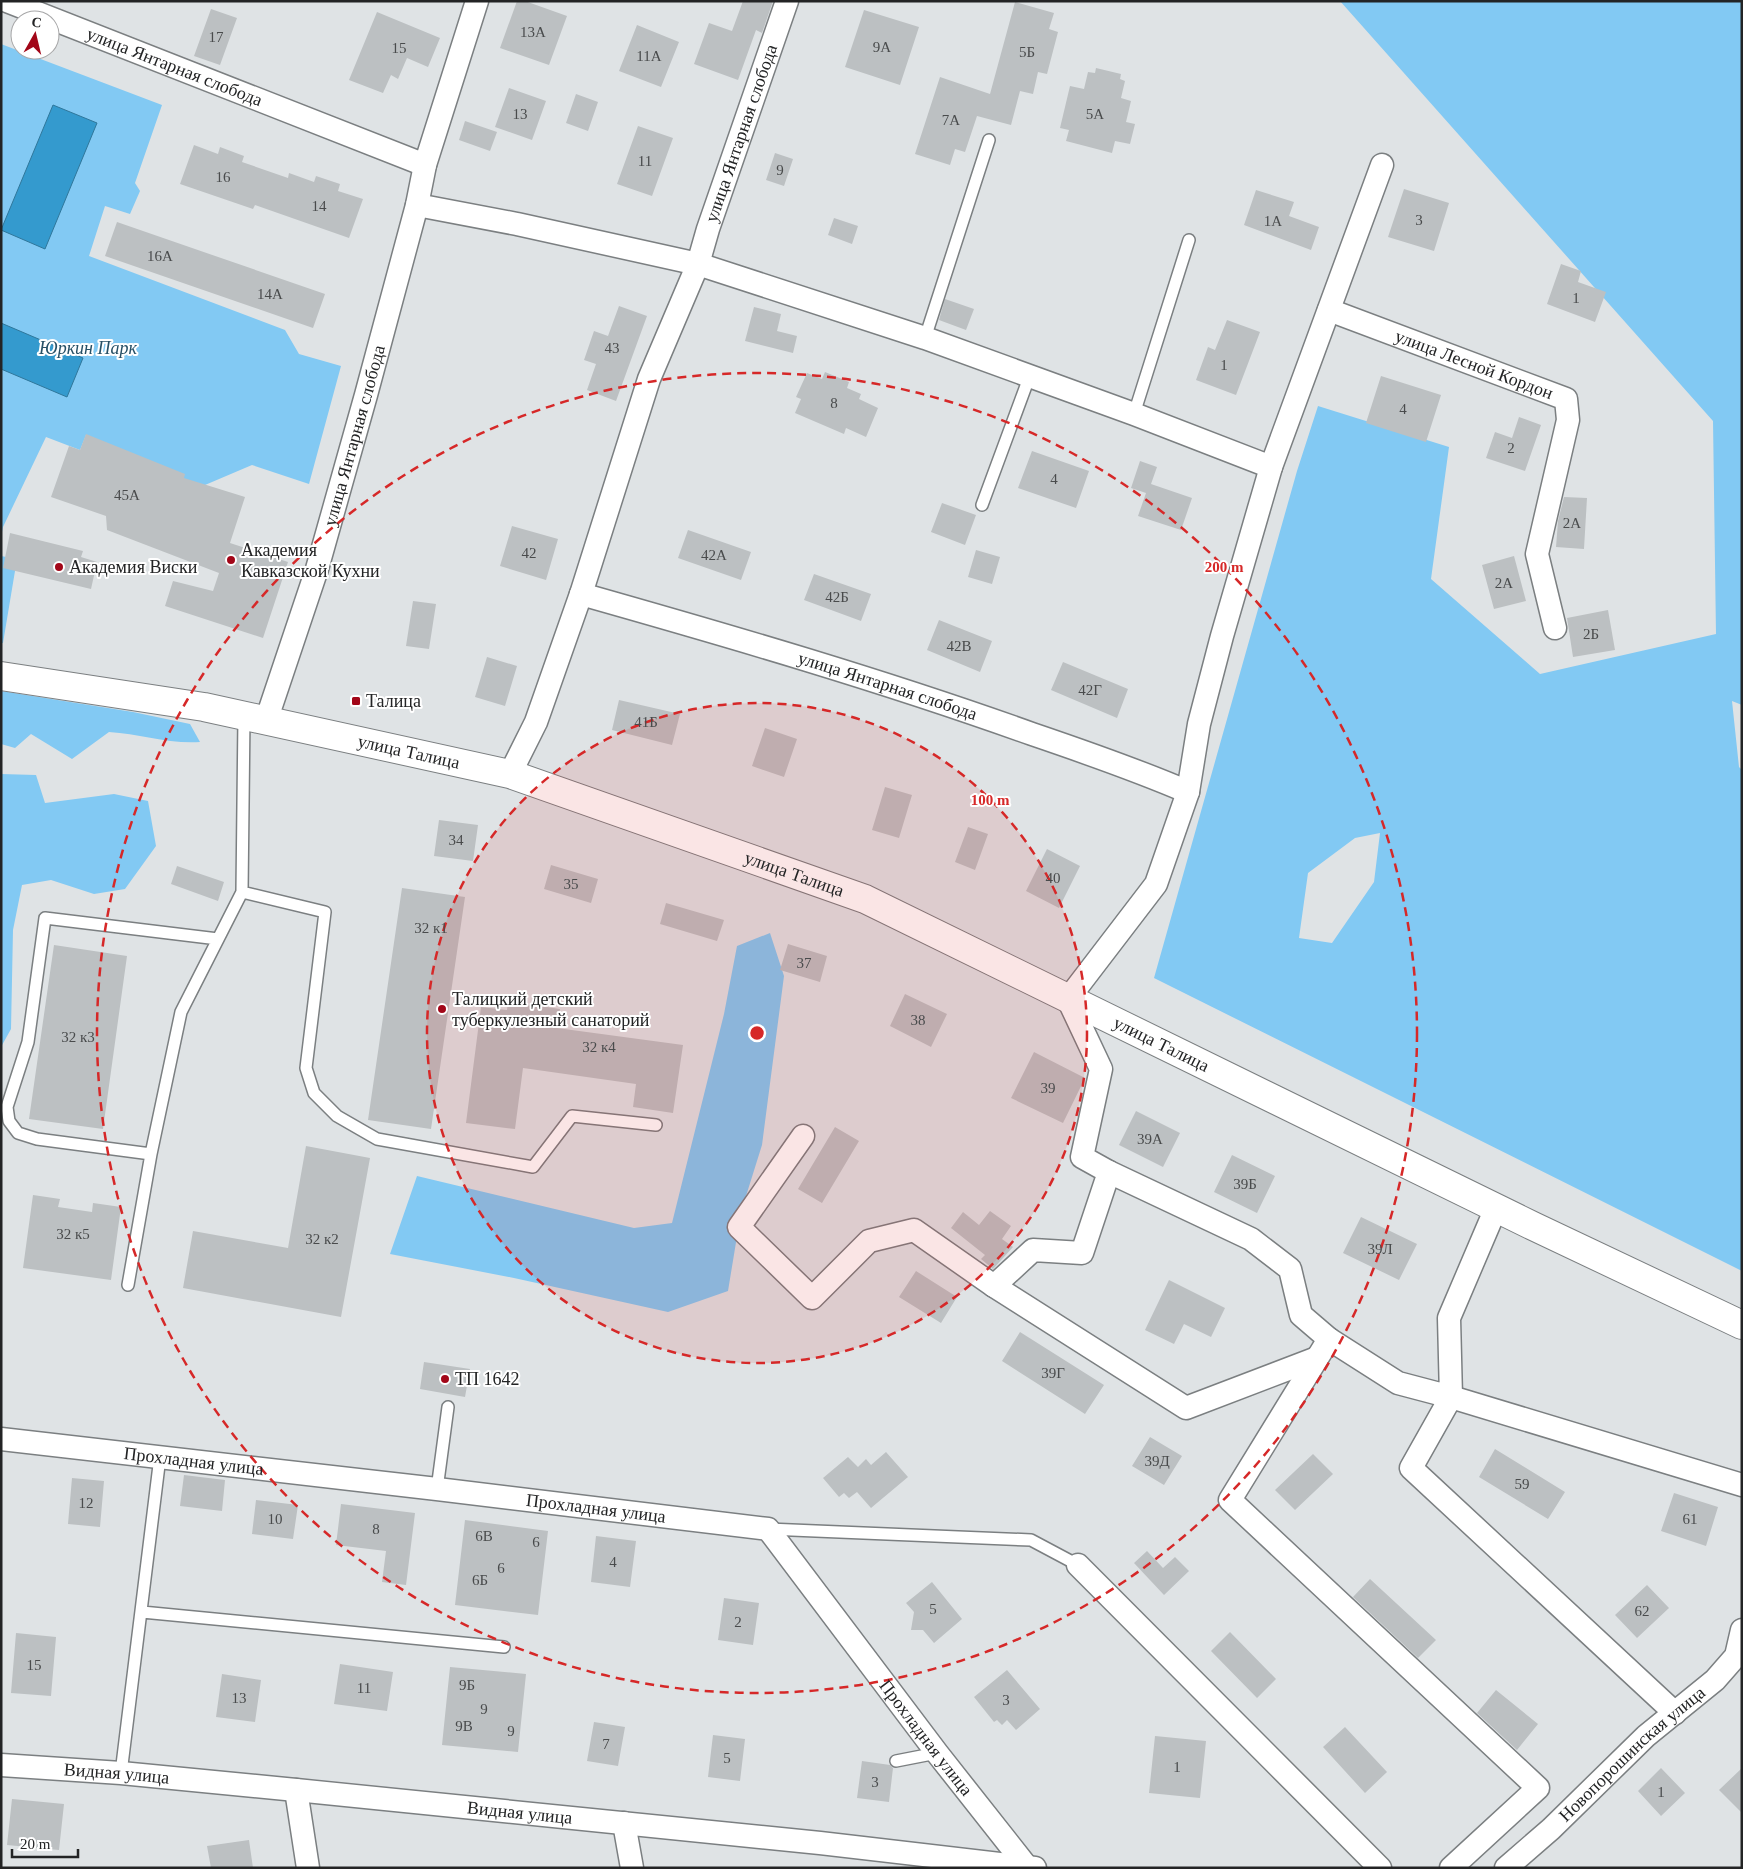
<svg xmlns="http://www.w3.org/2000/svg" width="1743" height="1869" font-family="Georgia,serif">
<rect width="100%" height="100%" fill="#dfe3e5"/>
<!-- green -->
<path fill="#82c9f3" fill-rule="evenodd" d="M 1340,1 L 1742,1 L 1742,705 L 1732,701 L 1739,767 L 1742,770 L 1742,1271 L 1154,978 L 1297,471 L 1318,406 L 1449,447 L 1431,579 L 1540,674 L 1716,634 L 1713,421 ZM 1380,833 L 1374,882 L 1332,943 L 1299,938 L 1308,873 L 1355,838 Z
M 1,44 L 162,105 L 135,183 L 140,191 L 130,214 L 105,206 L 89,256 L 285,330 L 299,354 L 341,366 L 309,484 L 252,465 L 205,485 L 202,493 L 86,435 L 80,450 L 46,437 L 3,527 L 1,537 Z
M 1,556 L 17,559 L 3,643 L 1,643 Z
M 1,691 L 133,712 L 190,724 L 200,742 C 168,744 140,734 109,732 L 72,759 L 31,734 L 15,748 L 1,744 Z
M 1,774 L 36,775 L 45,803 L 114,794 L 148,801 L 156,846 L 125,889 L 94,894 L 51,880 L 22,885 L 13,930 L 11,1029 L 1,1047 Z
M 770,933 L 784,976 L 762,1145 L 741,1212 L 728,1291 L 668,1312 L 514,1278 L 390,1254 L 417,1176 L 634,1228 L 672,1223 L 724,1014 L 737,946 Z"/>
<!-- water -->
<path fill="#349ace" stroke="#2f779b" d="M 53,105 L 97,123 L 45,249 L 1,230 Z
M 1,323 L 83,358 L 67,397 L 1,369 Z"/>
<!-- building -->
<path fill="#bcc0c2" d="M 517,1 L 525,1 L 567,16 L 549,65 L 500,48 Z
M 743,1 L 773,1 L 762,33 L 756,30 L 738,80 L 694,64 L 709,23 L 732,31 Z
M 1015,2 L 1054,13 L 1049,29 L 1058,32 L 1047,74 L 1038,72 L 1033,94 L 1020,91 L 1011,125 L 977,116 L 965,152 L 955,149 L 950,165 L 915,154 L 940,77 L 990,94 Z
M 211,9 L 237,18 L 220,65 L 194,56 Z
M 864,10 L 919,27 L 900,85 L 845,67 Z
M 377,12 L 440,38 L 428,67 L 407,58 L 398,79 L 391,75 L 383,93 L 349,80 Z
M 637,25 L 679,42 L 661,87 L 619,71 Z
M 1096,68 L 1121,74 L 1120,79 L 1125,81 L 1121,98 L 1131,101 L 1126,122 L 1135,124 L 1130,144 L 1115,141 L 1112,153 L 1066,141 L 1069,130 L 1060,128 L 1070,86 L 1084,89 L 1088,72 L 1095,73 Z
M 509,88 L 546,101 L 532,140 L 495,127 Z
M 576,94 L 598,102 L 588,131 L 566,123 Z
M 465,121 L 497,132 L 490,151 L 459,140 Z
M 638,126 L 673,138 L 652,196 L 617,184 Z
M 194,145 L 218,154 L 220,147 L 244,156 L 242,162 L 288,178 L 289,173 L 314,182 L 316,176 L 340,184 L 338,191 L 363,199 L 349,238 L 255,205 L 253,209 L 180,184 Z
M 775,153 L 793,159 L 784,186 L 766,180 Z
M 1404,189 L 1449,203 L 1434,251 L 1388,237 Z
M 1256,190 L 1294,202 L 1289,216 L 1319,227 L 1311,250 L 1244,225 Z
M 834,218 L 858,226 L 852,244 L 828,235 Z
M 117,222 L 325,294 L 313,328 L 105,256 Z
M 1561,264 L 1581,271 L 1578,282 L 1606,292 L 1595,322 L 1547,304 Z
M 945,299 L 974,309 L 966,330 L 939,320 Z
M 619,306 L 647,316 L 616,401 L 587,390 L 596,364 L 584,360 L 594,331 L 608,336 Z
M 754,307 L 781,314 L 777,331 L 797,336 L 793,353 L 745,341 Z
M 1227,320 L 1260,332 L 1236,395 L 1196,380 L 1208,347 L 1215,350 Z
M 825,372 L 849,382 L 847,388 L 861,394 L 859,399 L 878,408 L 866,437 L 846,428 L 844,434 L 795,413 L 801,399 L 796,397 L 807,373 L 822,379 Z
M 1381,376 L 1441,395 L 1426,442 L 1366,423 Z
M 1519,417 L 1541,425 L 1525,471 L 1486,458 L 1495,432 L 1512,438 Z
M 86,434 L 185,474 L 184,478 L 245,497 L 230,543 L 288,562 L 263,638 L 165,606 L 173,581 L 213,591 L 219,573 L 107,530 L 106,516 L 51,497 L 69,446 L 80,450 Z
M 1032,451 L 1089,471 L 1076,508 L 1018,488 Z
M 1140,461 L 1157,467 L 1151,484 L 1192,498 L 1181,530 L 1138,516 L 1146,493 L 1131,488 Z
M 1564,497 L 1587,498 L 1584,549 L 1556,547 L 1558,521 Z
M 942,503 L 976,515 L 965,545 L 931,532 Z
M 512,526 L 558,539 L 546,580 L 500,566 Z
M 688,530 L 751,552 L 741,580 L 678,558 Z
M 10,533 L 83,551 L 81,557 L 97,562 L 91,589 L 3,568 Z
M 976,550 L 1000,557 L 992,584 L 968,577 Z
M 1514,556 L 1526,601 L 1494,609 L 1482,565 Z
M 814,574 L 871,594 L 861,621 L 804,600 Z
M 413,601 L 436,604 L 429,649 L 406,646 Z
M 1608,610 L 1615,650 L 1573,657 L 1567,618 Z
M 939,620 L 992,641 L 980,672 L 927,650 Z
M 487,657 L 517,666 L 505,706 L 475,697 Z
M 1063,662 L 1128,689 L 1117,718 L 1051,690 Z
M 619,700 L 680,714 L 672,745 L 612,730 Z
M 765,728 L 797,739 L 784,777 L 752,766 Z
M 885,787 L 912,795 L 899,838 L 872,830 Z
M 439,820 L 478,825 L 473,861 L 434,856 Z
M 968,827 L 988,834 L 975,870 L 955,862 Z
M 1047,849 L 1080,866 L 1059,908 L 1026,891 Z
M 551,865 L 598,879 L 591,903 L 544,889 Z
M 177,866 L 224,882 L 218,901 L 171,884 Z
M 402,888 L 465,897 L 431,1129 L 368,1120 Z
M 666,903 L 724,920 L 717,941 L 660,924 Z
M 788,944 L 827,956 L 820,982 L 780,970 Z
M 54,945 L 127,956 L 103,1129 L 29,1119 Z
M 905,994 L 947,1014 L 931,1047 L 890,1026 Z
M 508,1001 L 560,1009 L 557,1028 L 683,1045 L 673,1113 L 633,1107 L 636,1084 L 523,1068 L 515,1129 L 466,1123 L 481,1007 L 507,1010 Z
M 1034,1052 L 1085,1078 L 1063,1123 L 1011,1098 Z
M 1136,1111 L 1180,1133 L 1163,1167 L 1119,1145 Z
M 835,1127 L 859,1141 L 822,1203 L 798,1189 Z
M 306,1146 L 370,1158 L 341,1317 L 183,1288 L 193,1231 L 288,1248 Z
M 1232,1155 L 1275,1176 L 1257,1213 L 1214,1192 Z
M 33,1195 L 60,1199 L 58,1207 L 92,1212 L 93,1203 L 121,1207 L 111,1280 L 23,1268 Z
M 990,1211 L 1011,1226 L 1002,1239 L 1013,1247 L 993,1269 L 981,1259 L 985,1255 L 951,1228 L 963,1212 L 979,1225 Z
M 1361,1217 L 1417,1244 L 1399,1280 L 1343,1253 Z
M 916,1271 L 957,1297 L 941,1323 L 899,1297 Z
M 1169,1280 L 1225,1308 L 1211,1337 L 1184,1324 L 1174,1344 L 1145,1330 Z
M 1020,1332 L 1104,1385 L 1085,1414 L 1002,1361 Z
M 424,1362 L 470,1369 L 465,1397 L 420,1389 Z
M 1150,1437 L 1182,1456 L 1164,1485 L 1132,1466 Z
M 1495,1449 L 1565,1492 L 1548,1519 L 1479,1477 Z
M 886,1452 L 908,1477 L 871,1508 L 857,1492 L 849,1498 L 844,1493 L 839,1497 L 823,1478 L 848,1457 L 858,1467 L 866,1459 L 871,1465 Z
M 1313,1454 L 1333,1474 L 1295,1510 L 1275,1490 Z
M 184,1475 L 225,1480 L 222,1511 L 180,1506 Z
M 72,1478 L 104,1481 L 100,1527 L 68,1524 Z
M 1674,1493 L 1718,1507 L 1706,1546 L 1661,1531 Z
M 256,1500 L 298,1505 L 293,1539 L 252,1534 Z
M 341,1504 L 415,1513 L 406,1585 L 382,1582 L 386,1551 L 336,1545 Z
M 465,1520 L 548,1531 L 538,1615 L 455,1605 Z
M 596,1536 L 636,1541 L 630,1587 L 591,1582 Z
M 1147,1551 L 1163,1568 L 1175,1557 L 1189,1571 L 1164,1595 L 1134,1563 Z
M 1370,1579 L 1436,1640 L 1418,1658 L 1353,1597 Z
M 932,1582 L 962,1619 L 934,1643 L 923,1630 L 911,1630 L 914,1612 L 906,1603 Z
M 1647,1585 L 1669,1608 L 1637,1638 L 1615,1615 Z
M 724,1598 L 759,1603 L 753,1645 L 718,1640 Z
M 1230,1632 L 1276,1679 L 1257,1698 L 1211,1651 Z
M 16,1633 L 56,1637 L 51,1696 L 11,1693 Z
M 340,1664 L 393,1672 L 387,1711 L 334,1704 Z
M 450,1667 L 526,1674 L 518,1752 L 442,1745 Z
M 1007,1670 L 1040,1709 L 1016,1730 L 1007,1720 L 1002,1725 L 997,1720 L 994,1722 L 974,1697 Z
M 222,1674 L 261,1680 L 255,1722 L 216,1717 Z
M 1496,1690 L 1538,1724 L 1517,1750 L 1477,1713 Z
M 594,1722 L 625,1727 L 618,1766 L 587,1761 Z
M 1345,1727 L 1387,1772 L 1365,1793 L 1323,1747 Z
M 713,1735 L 745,1739 L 740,1781 L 708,1777 Z
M 1155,1736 L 1206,1741 L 1200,1798 L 1149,1793 Z
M 862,1761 L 890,1765 L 893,1768 L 889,1802 L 857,1798 Z
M 1661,1768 L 1685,1793 L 1661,1816 L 1638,1791 Z
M 1742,1768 L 1742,1813 L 1719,1790 Z
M 12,1799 L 64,1804 L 59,1850 L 7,1845 Z
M 249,1840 L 253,1868 L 211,1868 L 207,1846 Z"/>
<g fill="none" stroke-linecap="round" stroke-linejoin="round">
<!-- service casing -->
<g stroke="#7b7f81" stroke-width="14">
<path id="service" d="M 925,338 L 989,140
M 1134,414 L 1189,240
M 982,505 L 1030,375
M 244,716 L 242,892 L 325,912 L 306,1068 L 314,1093 L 337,1116 L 377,1139 L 533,1167 L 572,1116 L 656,1125
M 151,1154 L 37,1139 L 18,1133 L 9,1121 L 7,1107 L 28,1042 L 45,918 L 218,939
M 128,1285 L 151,1154 L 181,1012 L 242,892
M 437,1489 L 448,1407
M 768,1529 L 1031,1540 L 1078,1565
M 142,1612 L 504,1647
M 896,1761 L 937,1753
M 121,1773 L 160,1457"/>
</g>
<!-- minor casing -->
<g stroke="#7b7f81" stroke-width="25">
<g id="minor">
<path id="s1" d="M 7,1 L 425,165"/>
<path d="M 417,205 L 517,224 L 698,264 L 925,338 L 1134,414 L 1271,467"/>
<path id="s2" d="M 1329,310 L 1566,399 L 1568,420 L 1537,554 L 1555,628"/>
<path id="s3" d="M 581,594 C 733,637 884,681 1032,734 C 1085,752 1137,770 1188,792"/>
<path id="s4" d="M 266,721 L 317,569 L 366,395 L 417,205 L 425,165 L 477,1"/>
<path id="s5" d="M 510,774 L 536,722 L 581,594 L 649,379 L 698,264 L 708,229 L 787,1"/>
<path d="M 803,1136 L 739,1227 L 812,1298 L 869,1241 L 914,1230 L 994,1286"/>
<path d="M 1109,1172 L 1251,1239 L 1290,1269 L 1301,1315 L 1329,1339 L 1398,1383 L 1451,1397 L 1449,1318 L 1496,1208"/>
<path d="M 1329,1339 L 1230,1500 L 1538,1788 L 1451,1868"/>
<path d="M 1317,1358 L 1186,1408 L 994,1286 L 1033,1250 L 1082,1253 L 1109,1172 L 1082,1157 L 1101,1069 L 1068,999 L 1156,884 L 1188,792 L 1199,724 L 1222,636 L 1271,467 L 1382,165"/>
<path id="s6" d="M 1,1439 L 437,1489 L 768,1529 L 937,1753 L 1027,1867"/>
<path d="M 1078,1565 L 1380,1868"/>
<path d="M 1675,1713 L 1411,1468 L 1451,1397 L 1742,1485"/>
<path id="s7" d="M 1,1765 L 121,1773 L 296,1790 L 820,1843 L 1035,1868"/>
<path d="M 296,1790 L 308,1868"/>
<path d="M 624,1823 L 632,1868"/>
<path id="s8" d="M 1506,1868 L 1551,1829 L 1646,1736 L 1715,1680 L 1736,1656 L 1742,1630"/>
</g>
</g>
<!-- tertiary casing -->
<g stroke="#7b7f81" stroke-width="30">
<g id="tertiary">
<path id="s9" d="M 1,676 L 204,707 L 510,774 L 865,899 L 1533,1226 L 1742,1325"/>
</g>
</g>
<!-- service -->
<use href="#service" stroke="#fff" stroke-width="11"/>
<!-- minor -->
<use href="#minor" stroke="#fff" stroke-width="22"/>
<!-- tertiary -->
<use href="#tertiary" stroke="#fff" stroke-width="28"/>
</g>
<!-- distance rings -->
<circle cx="757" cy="1033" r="330" fill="#d62828" fill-opacity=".12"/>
<g fill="none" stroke="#d62828" stroke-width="2.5" stroke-dasharray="9 6">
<circle cx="757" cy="1033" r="330"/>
<circle cx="757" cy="1033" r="660"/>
</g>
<!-- markers -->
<g fill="#a20618" stroke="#fff" stroke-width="2">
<circle cx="231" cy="560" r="5"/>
<circle cx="59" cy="567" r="5"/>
<rect x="351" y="696" width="10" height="10" rx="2.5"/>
<circle cx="442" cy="1009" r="5"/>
<circle cx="445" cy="1379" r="5"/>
</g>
<g text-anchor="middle" stroke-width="4" stroke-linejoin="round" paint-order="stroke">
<!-- number labels -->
<g font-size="15" fill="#494b4c">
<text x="533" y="37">13А</text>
<text x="216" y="42">17</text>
<text x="882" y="52">9А</text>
<text x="399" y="53">15</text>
<text x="1027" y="57">5Б</text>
<text x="649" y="61">11А</text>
<text x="520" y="119">13</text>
<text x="1095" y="119">5А</text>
<text x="951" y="125">7А</text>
<text x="645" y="166">11</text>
<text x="780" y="175">9</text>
<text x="223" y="182">16</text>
<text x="319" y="211">14</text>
<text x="1419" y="225">3</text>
<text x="1273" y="226">1А</text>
<text x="160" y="261">16А</text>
<text x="270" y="299">14А</text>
<text x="1576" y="303">1</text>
<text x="612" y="353">43</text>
<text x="1224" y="370">1</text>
<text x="834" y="408">8</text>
<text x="1403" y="414">4</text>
<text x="1511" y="453">2</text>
<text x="1054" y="484">4</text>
<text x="127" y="500">45А</text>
<text x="1572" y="528">2А</text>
<text x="529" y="558">42</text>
<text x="714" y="560">42А</text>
<text x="1504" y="588">2А</text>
<text x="837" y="602">42Б</text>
<text x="1591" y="639">2Б</text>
<text x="959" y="651">42В</text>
<text x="1090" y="695">42Г</text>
<text x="646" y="727">41Б</text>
<text x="456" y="845">34</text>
<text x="1053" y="883">40</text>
<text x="571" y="889">35</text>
<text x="431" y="933">32 к1</text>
<text x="804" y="968">37</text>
<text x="918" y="1025">38</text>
<text x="78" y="1042">32 к3</text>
<text x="599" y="1052">32 к4</text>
<text x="1048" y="1093">39</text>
<text x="1150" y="1144">39А</text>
<text x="1245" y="1189">39Б</text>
<text x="73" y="1239">32 к5</text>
<text x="322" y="1244">32 к2</text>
<text x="1380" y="1254">39Л</text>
<text x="1053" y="1378">39Г</text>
<text x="1157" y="1466">39Д</text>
<text x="1522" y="1489">59</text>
<text x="86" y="1508">12</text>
<text x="275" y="1524">10</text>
<text x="1690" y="1524">61</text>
<text x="376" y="1534">8</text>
<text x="484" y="1541">6В</text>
<text x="536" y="1547">6</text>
<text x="613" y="1567">4</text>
<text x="501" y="1573">6</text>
<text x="480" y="1585">6Б</text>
<text x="933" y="1614">5</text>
<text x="1642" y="1616">62</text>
<text x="738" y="1627">2</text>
<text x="34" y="1670">15</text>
<text x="467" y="1690">9Б</text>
<text x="364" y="1693">11</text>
<text x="239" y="1703">13</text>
<text x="1006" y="1705">3</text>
<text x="484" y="1714">9</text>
<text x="464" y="1731">9В</text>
<text x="511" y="1736">9</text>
<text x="606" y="1749">7</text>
<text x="727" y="1763">5</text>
<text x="1177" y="1772">1</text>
<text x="875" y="1787">3</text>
<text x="1661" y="1797">1</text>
</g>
<!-- street labels -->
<g font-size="18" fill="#232425" stroke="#fff">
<text dy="6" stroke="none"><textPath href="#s1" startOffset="180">улица Янтарная слобода</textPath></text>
<text dy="6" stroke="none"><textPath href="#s5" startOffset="682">улица Янтарная слобода</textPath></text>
<text dy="6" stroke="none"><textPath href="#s2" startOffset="155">улица Лесной Кордон</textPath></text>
<text dy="6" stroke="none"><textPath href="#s4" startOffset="299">улица Янтарная слобода</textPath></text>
<text dy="6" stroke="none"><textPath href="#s3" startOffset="320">улица Янтарная слобода</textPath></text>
<text dy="6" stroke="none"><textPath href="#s9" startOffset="415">улица Талица</textPath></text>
<text dy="6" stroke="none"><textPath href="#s9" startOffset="820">улица Талица</textPath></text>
<text dy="6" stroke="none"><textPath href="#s9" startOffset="1225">улица Талица</textPath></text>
<text dy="6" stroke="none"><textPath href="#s6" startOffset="194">Прохладная улица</textPath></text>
<text dy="6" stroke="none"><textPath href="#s6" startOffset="599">Прохладная улица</textPath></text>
<text dy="6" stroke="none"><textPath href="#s6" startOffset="1034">Прохладная улица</textPath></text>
<text dy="6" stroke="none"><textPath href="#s8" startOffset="170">Новопорошинская улица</textPath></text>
<text dy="6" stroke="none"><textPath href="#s7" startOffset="116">Видная улица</textPath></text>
<text dy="6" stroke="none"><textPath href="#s7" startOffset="521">Видная улица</textPath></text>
</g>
<!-- park labels -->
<g font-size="18" font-style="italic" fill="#275066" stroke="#fff">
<text x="88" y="354">Юркин Парк</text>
</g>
<!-- poi labels -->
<g font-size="18" fill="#232425" stroke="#fff" text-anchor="start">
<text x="241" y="556">Академия<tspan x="241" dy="21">Кавказской Кухни</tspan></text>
<text x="69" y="573">Академия Виски</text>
<text x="366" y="707">Талица</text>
<text x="452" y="1005">Талицкий детский<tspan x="452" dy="21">туберкулезный санаторий</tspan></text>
<text x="455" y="1385">ТП 1642</text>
</g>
</g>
<circle cx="757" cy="1033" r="8" fill="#d62828" stroke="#fff" stroke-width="2.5"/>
<g font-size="15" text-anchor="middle" font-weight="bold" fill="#d62828" stroke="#fff" stroke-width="4" stroke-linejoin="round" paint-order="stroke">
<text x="1224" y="572">200 m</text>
<text x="990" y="805">100 m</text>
</g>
<!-- border -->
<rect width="1743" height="1869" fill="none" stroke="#232425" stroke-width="5"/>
<!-- north arrow -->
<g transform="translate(35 35) rotate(8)"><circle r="24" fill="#ffffff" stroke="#a7a7a8"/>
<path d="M0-4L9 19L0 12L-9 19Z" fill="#a20618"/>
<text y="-8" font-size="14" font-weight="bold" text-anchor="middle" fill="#232425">С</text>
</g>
<!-- scale -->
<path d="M12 1849v8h66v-8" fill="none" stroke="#232425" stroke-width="2.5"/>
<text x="20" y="1849" font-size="15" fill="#232425" stroke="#ffffff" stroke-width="4" paint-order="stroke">20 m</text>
</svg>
